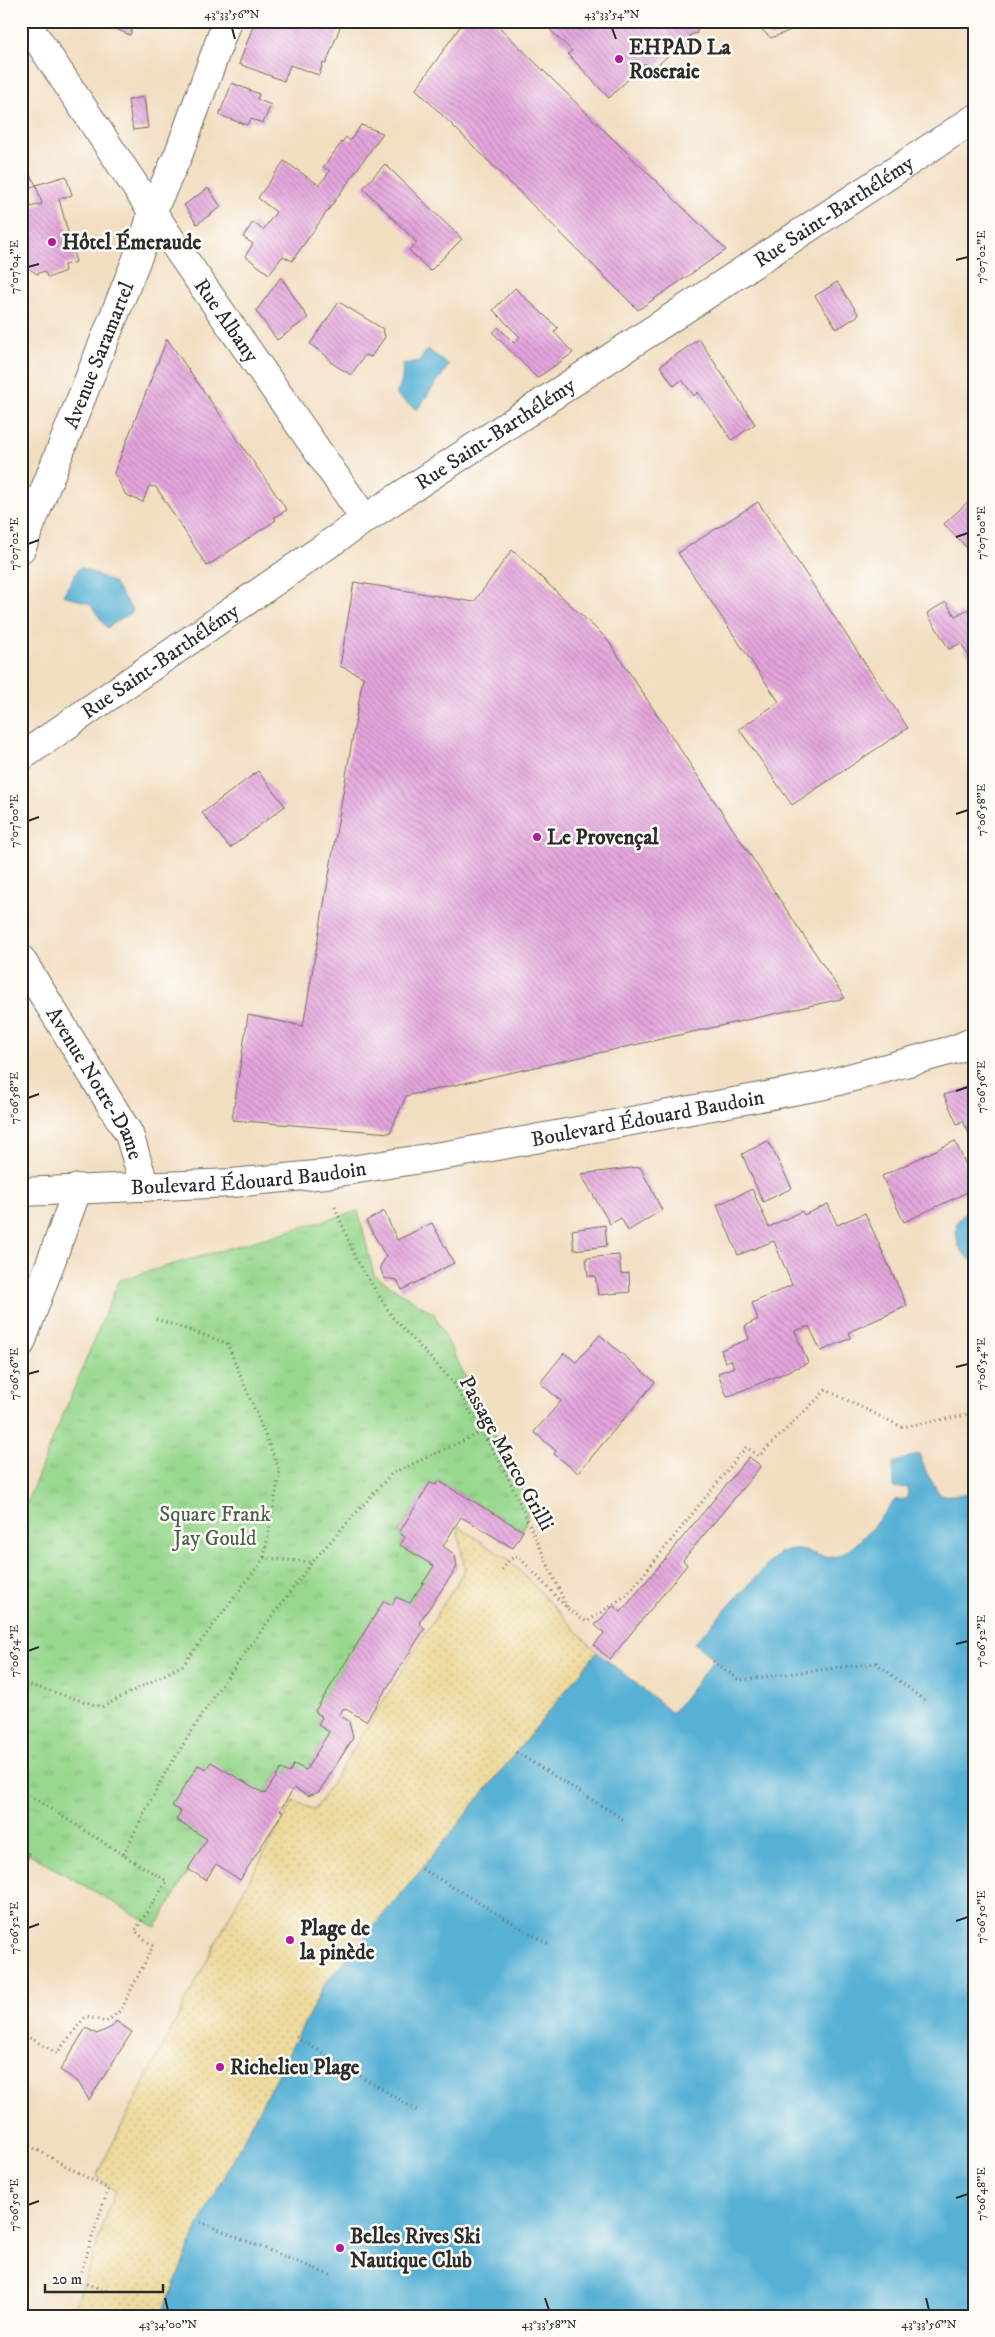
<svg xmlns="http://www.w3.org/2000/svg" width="995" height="2337" font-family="'IM FELL DW Pica',serif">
<defs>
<pattern id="grass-tufts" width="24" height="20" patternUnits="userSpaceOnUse" patternTransform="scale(1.25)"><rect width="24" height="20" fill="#98d88e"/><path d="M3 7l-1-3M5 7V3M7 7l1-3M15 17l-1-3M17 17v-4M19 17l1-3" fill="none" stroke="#83ba7b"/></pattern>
<pattern id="sand-dots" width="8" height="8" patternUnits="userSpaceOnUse" patternTransform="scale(1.25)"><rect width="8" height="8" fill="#eeda9e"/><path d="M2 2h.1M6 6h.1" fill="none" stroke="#cb8" stroke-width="1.8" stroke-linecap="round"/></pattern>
<pattern id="building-back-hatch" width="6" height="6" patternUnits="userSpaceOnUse" patternTransform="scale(1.25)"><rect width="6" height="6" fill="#e4a6dd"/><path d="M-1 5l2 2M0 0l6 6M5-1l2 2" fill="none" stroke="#b987b3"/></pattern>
</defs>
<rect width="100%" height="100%" fill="#fdfcf7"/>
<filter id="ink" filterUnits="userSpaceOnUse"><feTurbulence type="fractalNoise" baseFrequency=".02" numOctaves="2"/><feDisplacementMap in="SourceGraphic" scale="10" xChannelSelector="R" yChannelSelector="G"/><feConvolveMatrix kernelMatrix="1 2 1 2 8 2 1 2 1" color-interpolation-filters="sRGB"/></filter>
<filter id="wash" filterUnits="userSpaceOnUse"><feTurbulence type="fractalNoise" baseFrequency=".0096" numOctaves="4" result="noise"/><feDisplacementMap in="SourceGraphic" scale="20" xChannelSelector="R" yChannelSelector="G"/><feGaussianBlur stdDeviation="1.12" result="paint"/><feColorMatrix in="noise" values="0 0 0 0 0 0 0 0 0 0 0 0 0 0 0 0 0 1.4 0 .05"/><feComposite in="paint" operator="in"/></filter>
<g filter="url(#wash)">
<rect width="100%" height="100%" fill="#f2dec1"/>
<!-- grass -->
<path fill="url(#grass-tufts)" stroke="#62825c" d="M 358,1211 L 374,1275 L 434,1314 L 530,1506 L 523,1531 L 439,1481 L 436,1485 L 430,1483 L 399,1533 L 405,1537 L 400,1545 L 434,1566 L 410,1603 L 396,1597 L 392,1605 L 384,1601 L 315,1711 L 322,1717 L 318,1725 L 329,1732 L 306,1770 L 289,1773 L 281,1769 L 265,1794 L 198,1765 L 172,1806 L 181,1811 L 176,1820 L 207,1839 L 156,1927 L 21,1849 L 21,1516 L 119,1280 Z"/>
<!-- sand -->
<path fill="url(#sand-dots)" stroke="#8c8264" d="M 457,1526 L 509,1560 L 597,1652 L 422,1869 L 325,1984 L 200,2222 L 161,2316 L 72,2316 L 115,2191 L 96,2176 L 240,1896 L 294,1801 L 315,1810 L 465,1570 Z"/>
<!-- water -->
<path fill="#57b1d5" stroke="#416e80" d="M 427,349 L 449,365 L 417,410 L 396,395 L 402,380 L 403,364 L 420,361 Z
M 80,567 L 113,582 L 133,611 L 107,628 L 90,604 L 63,595 Z
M 974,1205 L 974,1263 C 957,1248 955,1243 957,1221 Z
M 919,1454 L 927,1474 L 941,1496 L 974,1493 L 974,2316 L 161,2316 L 200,2222 L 325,1984 L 422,1869 L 597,1652 L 672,1713 L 715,1659 L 694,1643 L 779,1553 C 803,1546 804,1552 825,1557 C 849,1563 881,1516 895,1500 L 907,1499 L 908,1487 L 894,1488 L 893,1463 Z"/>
<g id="blocks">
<!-- building -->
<path fill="url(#building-back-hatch)" d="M 98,21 L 135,21 L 130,35 Z
M 255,21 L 324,21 L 340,27 L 326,64 L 323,63 L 319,75 L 290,65 L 284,81 L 239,64 Z
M 464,21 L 493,21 L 726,250 L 638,310 L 416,89 Z
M 550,21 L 697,21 L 697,33 L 690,35 L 691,43 L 681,54 L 670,54 L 652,70 L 645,63 L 609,98 L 568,54 L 572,51 L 551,31 Z
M 752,21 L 798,21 L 791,30 L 771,38 Z
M 232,83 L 259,94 L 257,99 L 271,105 L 263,123 L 251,119 L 247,125 L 219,115 Z
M 144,97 L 148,128 L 133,130 L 128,100 Z
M 361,125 L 383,133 L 292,261 L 283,256 L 269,274 L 245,256 L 253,244 L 243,237 L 253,222 L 263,230 L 276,212 L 258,198 L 284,161 L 319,185 L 330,171 L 323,167 L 346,137 L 350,141 Z
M 385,164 L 462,239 L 430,271 L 409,250 L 417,243 L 363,188 Z
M 26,168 L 36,185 L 66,176 L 72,195 L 59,199 L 76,262 L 64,265 L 65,271 L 48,278 L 44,271 L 37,274 L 21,263 L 21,209 L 42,204 L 36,185 L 21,192 L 21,170 Z
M 208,188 L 221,207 L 197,224 L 184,205 Z
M 281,277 L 308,318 L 277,340 L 256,311 Z
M 837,282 L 859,315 L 837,329 L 815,296 Z
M 515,288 L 558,328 L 554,332 L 573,353 L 537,378 L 493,333 L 498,327 L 514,343 L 520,337 L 493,310 Z
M 339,302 L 383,329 L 385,337 L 371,357 L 365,355 L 351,375 L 330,362 L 329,358 L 310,344 Z
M 167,339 L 287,510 L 274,517 L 276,520 L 207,566 L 156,487 L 149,486 L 143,502 L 126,495 L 114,473 Z
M 699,339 L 755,424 L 732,440 L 698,392 L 694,396 L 682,380 L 674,386 L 660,366 Z
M 971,499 L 974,502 L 974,549 L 971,552 L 944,524 Z
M 758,502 L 908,728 L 792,805 L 739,729 L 779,702 L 678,553 Z
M 512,550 L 607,639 L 845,998 L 406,1096 L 390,1133 L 232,1120 L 248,1015 L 303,1026 L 363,677 L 340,666 L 354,582 L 474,602 Z
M 946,602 L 955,616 L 974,606 L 974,665 L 961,643 L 949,649 L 927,613 Z
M 258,771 L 285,806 L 230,848 L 202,813 Z
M 970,1086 L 974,1093 L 974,1132 L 969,1134 L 963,1121 L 957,1124 L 944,1095 Z
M 768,1141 L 792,1188 L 763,1202 L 742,1154 Z
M 955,1141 L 974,1183 L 974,1189 L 904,1222 L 882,1176 Z
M 640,1167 L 662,1210 L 628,1231 L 621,1218 L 610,1224 L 581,1174 Z
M 752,1189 L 769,1227 L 802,1211 L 804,1215 L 828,1204 L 837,1225 L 865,1213 L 907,1306 L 849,1332 L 851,1338 L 821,1351 L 809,1326 L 795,1331 L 808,1363 L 727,1397 L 718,1373 L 734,1367 L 731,1360 L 725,1362 L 721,1350 L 749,1339 L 745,1326 L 758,1319 L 752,1303 L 792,1285 L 774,1241 L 738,1255 L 717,1205 Z
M 384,1211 L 397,1240 L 432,1223 L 454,1263 L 402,1290 L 397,1280 L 384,1278 L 380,1267 L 386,1257 L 366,1221 Z
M 605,1225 L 607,1246 L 574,1250 L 572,1230 Z
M 619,1255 L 621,1274 L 629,1273 L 630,1292 L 598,1295 L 595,1276 L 588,1276 L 586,1258 Z
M 600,1335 L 655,1382 L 578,1473 L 554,1454 L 556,1451 L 534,1432 L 561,1401 L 540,1383 L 564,1353 L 576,1362 Z
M 749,1457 L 761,1466 L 683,1560 L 687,1565 L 610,1659 L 594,1645 L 604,1633 L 595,1625 L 613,1606 L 621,1612 Z
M 439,1481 L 523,1531 L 513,1548 L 461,1517 L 443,1546 L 455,1555 L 457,1567 L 419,1623 L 425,1628 L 366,1721 L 344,1708 L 339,1715 L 349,1721 L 353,1738 L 319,1792 L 308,1796 L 294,1788 L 280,1810 L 283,1812 L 240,1880 L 216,1864 L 206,1880 L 188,1869 L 207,1839 L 176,1820 L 181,1811 L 172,1806 L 198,1765 L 206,1769 L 211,1762 L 265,1794 L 281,1769 L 289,1773 L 294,1764 L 306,1770 L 329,1732 L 318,1725 L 322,1717 L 315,1711 L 342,1668 L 384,1601 L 392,1605 L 396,1597 L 410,1603 L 434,1566 L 400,1545 L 405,1537 L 399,1533 L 430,1483 L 436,1485 Z
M 21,1849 L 30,1854 L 21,1868 Z
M 116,2021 L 132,2032 L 89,2100 L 78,2082 L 60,2070 L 86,2028 L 97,2034 L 112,2027 Z"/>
</g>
</g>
<g filter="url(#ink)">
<use href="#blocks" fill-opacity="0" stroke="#716a60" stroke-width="1"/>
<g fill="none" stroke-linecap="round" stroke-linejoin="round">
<!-- minor casing -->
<g stroke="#716a60" stroke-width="30">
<g id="minor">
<path id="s1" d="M 25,21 L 180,253 L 365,519"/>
<path id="s2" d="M 21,549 L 144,241 L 152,212 L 179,153 L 227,21"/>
<path id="s3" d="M 21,757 L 365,519 L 974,119"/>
<path id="s4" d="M 21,959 L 129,1134 L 145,1187"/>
<path id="s5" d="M 21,1192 L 232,1183 L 326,1174 L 459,1153 L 820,1086 L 956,1049 L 974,1041"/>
<path d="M 21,1343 L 78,1188"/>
</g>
</g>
<!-- path -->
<path stroke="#716a60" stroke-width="3" stroke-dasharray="1 4" stroke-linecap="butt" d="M 335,1207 L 356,1259 L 393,1318 L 453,1382 L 507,1475 L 567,1607
M 156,1319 L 227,1343 L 280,1471 L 264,1558
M 502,1570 L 509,1560 L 518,1556 L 569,1610 L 587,1622 L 628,1594 L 746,1447 L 759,1456 L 826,1390 L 902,1427 L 962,1416 L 974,1411
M 713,1661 L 739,1680 L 876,1663 L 924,1700
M 21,1682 L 102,1707 L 183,1665 L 264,1558 L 312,1562
M 516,1752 L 626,1821
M 21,1790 L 123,1855
M 422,1869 L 548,1944
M 21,2033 L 57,2053 L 86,2016 L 106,2022 L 121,2010 L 153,1946 L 135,1931 L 167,1881 L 123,1855 L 165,1773 L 218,1690 L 312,1562 L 391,1474 L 482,1432
M 296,2037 L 418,2111
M 21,2141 L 108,2189 L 78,2281 L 107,2291
M 200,2222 L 332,2276"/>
<!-- minor -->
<use href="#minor" stroke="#fff" stroke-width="28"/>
</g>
</g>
<!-- ticks -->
<path fill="none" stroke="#2b2b2b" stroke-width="2" d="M 232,28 L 235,39M 612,28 L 616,39M 956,260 L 968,257M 28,267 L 39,264M 956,537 L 968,533M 28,544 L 39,540M 956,814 L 968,810M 28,821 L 39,817M 956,1091 L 968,1087M 28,1098 L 39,1094M 956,1367 L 968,1364M 28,1374 L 39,1371M 956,1644 L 968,1641M 28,1651 L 39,1647M 956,1921 L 968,1917M 28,1928 L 39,1924M 956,2198 L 968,2194M 28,2205 L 39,2201M 165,2298 L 168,2310M 545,2298 L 549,2310M 926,2298 L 929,2310"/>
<!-- markers -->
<g fill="#b5179e" stroke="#fdfcf7" stroke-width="2">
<circle cx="619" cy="59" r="5"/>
<circle cx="52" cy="242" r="5"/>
<circle cx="537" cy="837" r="5"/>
<circle cx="290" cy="1940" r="5"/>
<circle cx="220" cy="2067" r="5"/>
<circle cx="340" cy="2248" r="5"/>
</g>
<g text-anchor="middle" stroke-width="5" stroke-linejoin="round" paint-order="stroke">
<!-- poi labels -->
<g font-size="21" font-weight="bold" fill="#2b2b2b" stroke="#fdfcf7" text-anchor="start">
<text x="629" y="54">EHPAD La<tspan x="629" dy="24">Roseraie</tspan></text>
<text x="62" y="249">Hôtel Émeraude</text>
<text x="547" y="844">Le Provençal</text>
<text x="300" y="1935">Plage de<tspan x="300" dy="24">la pinède</tspan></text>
<text x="230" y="2074">Richelieu Plage</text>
<text x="350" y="2243">Belles Rives Ski<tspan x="350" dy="24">Nautique Club</tspan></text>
</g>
<!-- street labels -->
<g font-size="21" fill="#2b2b2b" stroke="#fdfcf7">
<text dy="7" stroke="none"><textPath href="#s3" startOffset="979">Rue Saint-Barthélémy</textPath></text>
<text dy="7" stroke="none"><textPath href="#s1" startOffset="361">Rue Albany</textPath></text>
<text dy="7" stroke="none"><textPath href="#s2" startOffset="209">Avenue Saramartel</textPath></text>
<text dy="7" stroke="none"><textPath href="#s3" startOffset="574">Rue Saint-Barthélémy</textPath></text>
<text dy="7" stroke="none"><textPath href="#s3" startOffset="169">Rue Saint-Barthélémy</textPath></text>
<text dy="7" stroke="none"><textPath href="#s4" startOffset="145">Avenue Notre-Dame</textPath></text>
<text dy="7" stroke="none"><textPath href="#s5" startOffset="632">Boulevard Édouard Baudoin</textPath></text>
<text dy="7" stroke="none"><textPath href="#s5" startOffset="228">Boulevard Édouard Baudoin</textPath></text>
<text transform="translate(507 1453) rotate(61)" y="7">Passage Marco Grilli</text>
</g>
<!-- park labels -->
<g font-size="21" fill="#4c5f49" stroke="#fdfcf7">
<text x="215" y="1521">Square Frank<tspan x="215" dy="24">Jay Gould</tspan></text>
</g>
</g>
<!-- margin -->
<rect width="995" height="2337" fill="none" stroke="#fdfcf7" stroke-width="55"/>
<!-- scale -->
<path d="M45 2284v8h118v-8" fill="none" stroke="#2b2b2b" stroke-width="2.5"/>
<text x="52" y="2284" font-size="15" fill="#2b2b2b" stroke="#fdfcf7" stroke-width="4" paint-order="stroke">20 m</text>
<rect x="28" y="28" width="940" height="2282" fill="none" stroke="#2b2b2b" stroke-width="2"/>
<g font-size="12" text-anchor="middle" fill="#2b2b2b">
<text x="232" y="18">43°33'56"N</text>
<text x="612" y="18">43°33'54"N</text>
<text transform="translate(981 257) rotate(-90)" y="4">7°07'02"E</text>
<text transform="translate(14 267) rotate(-90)" y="4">7°07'04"E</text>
<text transform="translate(981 533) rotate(-90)" y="4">7°07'00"E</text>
<text transform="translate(14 544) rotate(-90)" y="4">7°07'02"E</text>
<text transform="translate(981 810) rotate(-90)" y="4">7°06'58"E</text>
<text transform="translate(14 821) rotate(-90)" y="4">7°07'00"E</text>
<text transform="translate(981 1087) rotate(-90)" y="4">7°06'56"E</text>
<text transform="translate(14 1098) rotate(-90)" y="4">7°06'58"E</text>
<text transform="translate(981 1364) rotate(-90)" y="4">7°06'54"E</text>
<text transform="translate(14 1374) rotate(-90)" y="4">7°06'56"E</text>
<text transform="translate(981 1641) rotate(-90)" y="4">7°06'52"E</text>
<text transform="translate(14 1651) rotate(-90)" y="4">7°06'54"E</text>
<text transform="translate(981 1917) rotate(-90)" y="4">7°06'50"E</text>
<text transform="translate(14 1928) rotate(-90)" y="4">7°06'52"E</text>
<text transform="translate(981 2194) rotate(-90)" y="4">7°06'48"E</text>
<text transform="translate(14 2205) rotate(-90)" y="4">7°06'50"E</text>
<text x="168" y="2328">43°34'00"N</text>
<text x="549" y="2328">43°33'58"N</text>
<text x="929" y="2328">43°33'56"N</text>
</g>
</svg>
